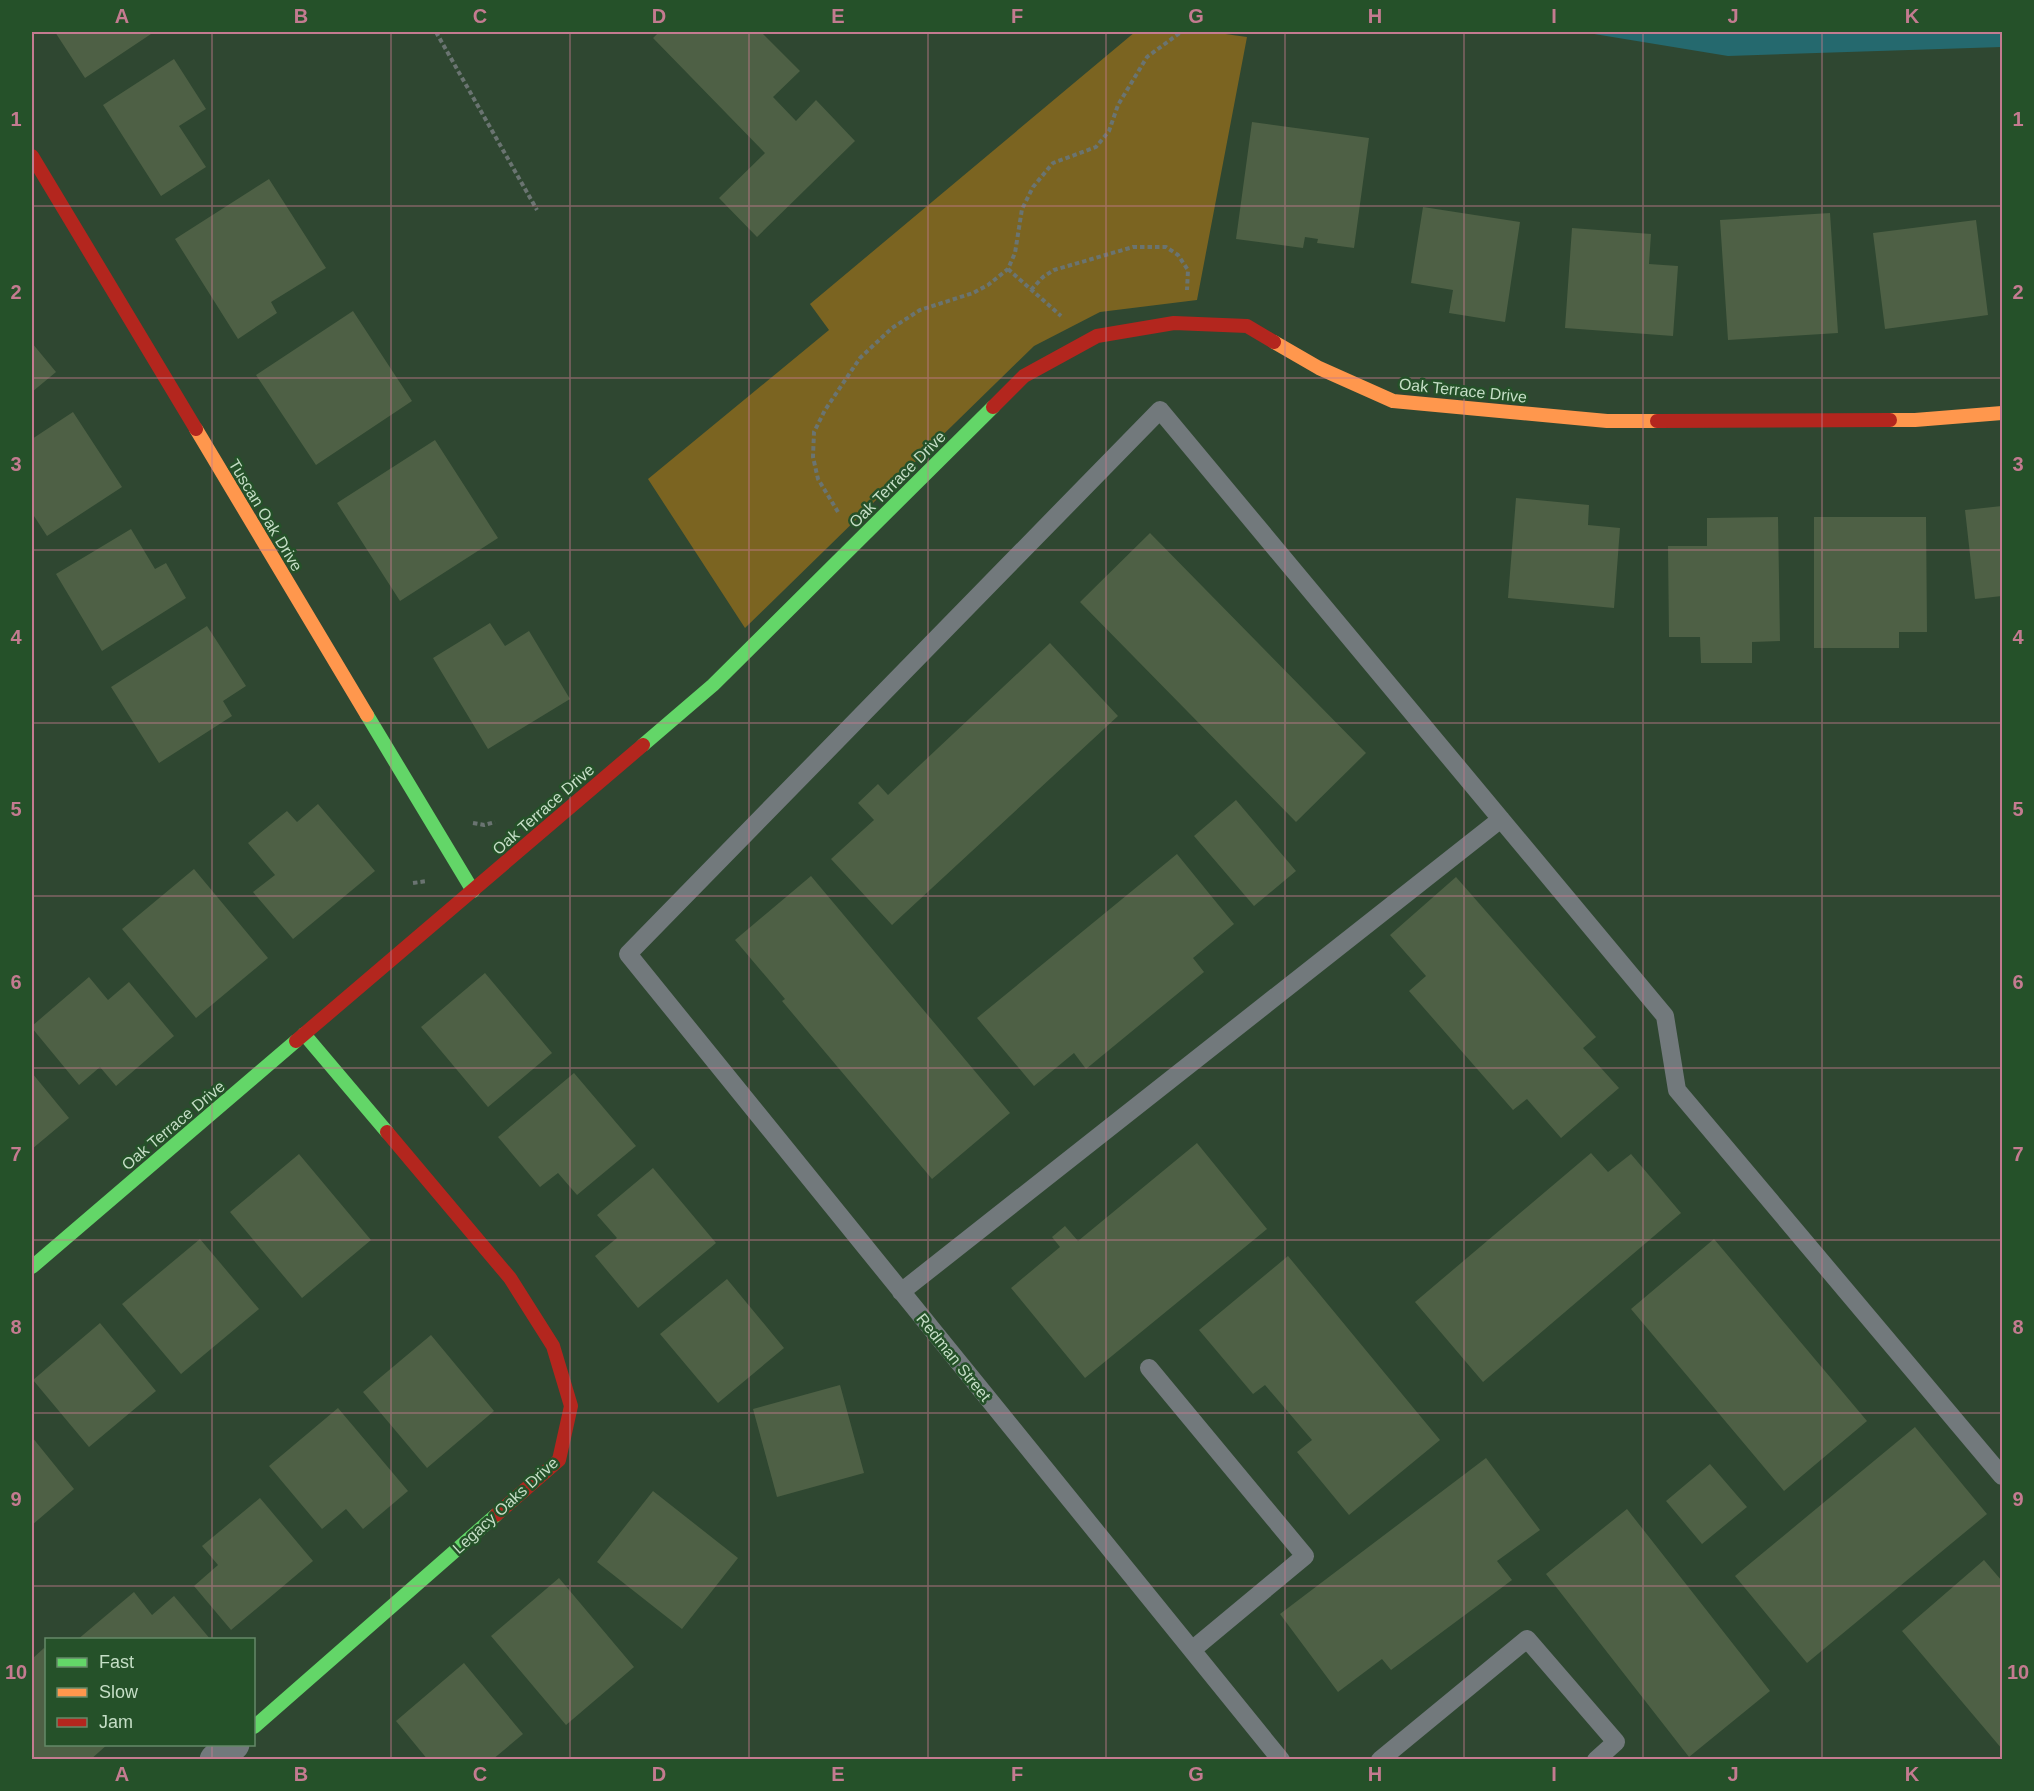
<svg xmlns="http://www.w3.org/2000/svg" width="2034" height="1791" font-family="Arial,sans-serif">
<rect width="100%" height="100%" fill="#2f4731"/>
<!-- green -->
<path fill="#7b6421" d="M 1135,32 L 1211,32 L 1247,37 L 1197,300 L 1100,312 L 1034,346 L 745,628 L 648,479 L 829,330 L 810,304 Z"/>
<!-- water -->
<path fill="#25696e" d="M 1582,32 L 2002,32 L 2002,47 L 1728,56 Z"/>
<!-- building -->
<path fill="#4e6045" d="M 55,32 L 154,32 L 85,78 Z
M 659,32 L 761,32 L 800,71 L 773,97 L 796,121 L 816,100 L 855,141 L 757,237 L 719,198 L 765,153 L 653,38 Z
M 174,59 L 206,109 L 179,126 L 206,167 L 161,196 L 103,105 Z
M 1252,122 L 1369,138 L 1354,248 L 1317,243 L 1318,239 L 1305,237 L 1303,248 L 1236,239 Z
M 269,179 L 326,268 L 271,302 L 277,313 L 238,339 L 175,239 Z
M 1423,207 L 1520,222 L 1505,322 L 1449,313 L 1453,290 L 1411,283 Z
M 1830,213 L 1838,333 L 1728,340 L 1720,220 Z
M 1976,220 L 1988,315 L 1885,329 L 1873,233 Z
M 1572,228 L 1651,234 L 1649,264 L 1678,266 L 1673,336 L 1565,328 Z
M 353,311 L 412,401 L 316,465 L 256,375 Z
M 32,343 L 56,372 L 32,392 Z
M 73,412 L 122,487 L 47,536 L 32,513 L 32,439 Z
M 435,440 L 498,538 L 400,601 L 337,503 Z
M 1516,498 L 1589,505 L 1588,525 L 1620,528 L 1614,608 L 1508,598 Z
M 2002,506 L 2002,596 L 1975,599 L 1965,510 Z
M 1778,517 L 1780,641 L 1752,642 L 1752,663 L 1701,663 L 1700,637 L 1669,637 L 1668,546 L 1707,546 L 1707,518 Z
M 1814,517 L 1926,517 L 1927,632 L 1899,632 L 1899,648 L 1814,648 Z
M 131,529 L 155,569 L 166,563 L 186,598 L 102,651 L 56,574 Z
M 1150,533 L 1366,753 L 1296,822 L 1080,602 Z
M 490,623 L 505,646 L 529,631 L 570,699 L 488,749 L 433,658 Z
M 207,626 L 246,686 L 223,701 L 232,716 L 159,763 L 111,687 Z
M 1050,643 L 1118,716 L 892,925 L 831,859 L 874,820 L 858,803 L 878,784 L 888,795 Z
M 1236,800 L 1296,871 L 1254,906 L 1194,836 Z
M 318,804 L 375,871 L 293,939 L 253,892 L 275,875 L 248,843 L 287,811 L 297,822 Z
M 1177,854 L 1234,924 L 1193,958 L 1204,972 L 1086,1069 L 1074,1053 L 1034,1086 L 977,1018 Z
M 194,869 L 268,958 L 196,1018 L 122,929 Z
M 811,876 L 1010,1113 L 932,1179 L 782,1001 L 785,999 L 735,940 Z
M 1456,877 L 1596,1037 L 1583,1048 L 1619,1088 L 1561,1138 L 1527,1099 L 1513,1110 L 1409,991 L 1426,976 L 1390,935 Z
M 485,973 L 552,1053 L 488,1107 L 421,1027 Z
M 89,977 L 108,1000 L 129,982 L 174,1036 L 116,1086 L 100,1067 L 79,1085 L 32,1028 L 32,1026 Z
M 32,1073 L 69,1118 L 32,1149 Z
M 574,1073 L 636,1146 L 577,1195 L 558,1173 L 540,1187 L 498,1137 Z
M 1197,1143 L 1267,1229 L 1085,1378 L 1011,1288 L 1060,1247 L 1052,1237 L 1065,1226 L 1078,1241 Z
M 1591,1153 L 1608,1172 L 1631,1154 L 1681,1213 L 1483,1382 L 1415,1302 Z
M 299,1154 L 371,1240 L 302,1298 L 230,1212 Z
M 653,1168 L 716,1243 L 638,1308 L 595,1256 L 617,1238 L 597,1215 Z
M 200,1239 L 259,1309 L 181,1374 L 122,1304 Z
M 1714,1239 L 1867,1421 L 1784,1491 L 1631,1309 Z
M 1288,1256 L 1440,1440 L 1349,1515 L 1297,1452 L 1312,1440 L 1265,1385 L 1253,1394 L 1199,1330 Z
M 727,1279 L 784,1348 L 718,1403 L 660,1334 Z
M 100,1323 L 156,1391 L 89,1447 L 33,1380 Z
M 431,1335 L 494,1411 L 427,1468 L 363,1392 Z
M 840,1385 L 864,1473 L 777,1497 L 753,1409 Z
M 338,1408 L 408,1491 L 363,1529 L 346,1509 L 322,1529 L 269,1466 Z
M 1915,1427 L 1987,1514 L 1807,1663 L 1735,1576 Z
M 32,1437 L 74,1489 L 32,1525 Z
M 1486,1458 L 1540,1530 L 1497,1561 L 1512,1580 L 1391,1670 L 1382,1659 L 1338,1692 L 1280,1614 Z
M 1710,1464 L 1747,1507 L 1702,1544 L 1666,1501 Z
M 653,1491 L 738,1558 L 682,1629 L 597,1562 Z
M 260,1498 L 313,1561 L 231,1630 L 194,1586 L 218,1565 L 202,1546 Z
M 1627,1509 L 1770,1691 L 1689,1757 L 1546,1574 Z
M 1984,1560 L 2002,1581 L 2002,1749 L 1902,1631 Z
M 559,1578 L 634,1667 L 566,1725 L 491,1636 Z
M 134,1592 L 152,1615 L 174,1596 L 211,1640 L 77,1640 Z
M 44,1648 L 46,1651 L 46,1744 L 108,1744 L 90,1760 L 32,1760 L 32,1659 Z
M 464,1663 L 523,1734 L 492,1760 L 428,1760 L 396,1721 Z"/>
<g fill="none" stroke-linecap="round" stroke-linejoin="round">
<!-- path -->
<path stroke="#6a7471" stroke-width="4" stroke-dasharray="4.5 3" stroke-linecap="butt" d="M 436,32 L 537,210
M 1008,269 L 1061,316
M 1031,290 L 1043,277 L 1054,270 L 1133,247 L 1166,247 L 1178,255 L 1188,270 L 1187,290
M 838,512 L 818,479 L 813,457 L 814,432 L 825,410 L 860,358 L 892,328 L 920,310 L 973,293 L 988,285 L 1008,269 L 1015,253 L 1022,209 L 1033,187 L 1053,163 L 1096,147 L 1109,131 L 1118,105 L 1147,57 L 1181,32
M 473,823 L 484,825 L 495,822
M 413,883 L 427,881"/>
<!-- lane -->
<path stroke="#72797c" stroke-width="18" d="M 901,1292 L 1501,819
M 1149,1368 L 1305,1556 L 1192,1650
M 1281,1760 L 628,954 L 1160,410 L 1665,1016 L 1677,1090 L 2002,1476
M 1380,1760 L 1527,1639 L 1616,1742 L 1596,1760"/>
<!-- street -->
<path stroke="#72797c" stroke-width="33" d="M 216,1760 L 233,1744"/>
<!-- fast -->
<path stroke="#63d668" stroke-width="14" d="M 367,715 L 473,891
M 643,745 L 713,685 L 993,407
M 304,1034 L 387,1132
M 32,1267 L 296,1041
M 254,1727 L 496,1515"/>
<!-- slow -->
<path stroke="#ff974d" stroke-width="14" d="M 1274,342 L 1319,368 L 1393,401 L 1607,421 L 1657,421
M 1890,420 L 1915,420 L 2002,413
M 196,429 L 367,715"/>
<!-- jam -->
<path stroke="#b3261e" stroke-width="14" d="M 32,156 L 196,429
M 993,407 L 1024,376 L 1097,336 L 1174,323 L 1247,326 L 1274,342
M 1657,421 L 1890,420
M 296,1041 L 643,745
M 387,1132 L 510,1278 L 553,1346 L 571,1406 L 559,1460 L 496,1515"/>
</g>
<!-- grid -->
<path fill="none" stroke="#c47b90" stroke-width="1.5" stroke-opacity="0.55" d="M 212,32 L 212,1640M 391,32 L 391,1760M 570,32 L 570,1760M 749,32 L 749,1760M 928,32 L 928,1760M 1106,32 L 1106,1760M 1285,32 L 1285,1760M 1464,32 L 1464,1760M 1643,32 L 1643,1760M 1822,32 L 1822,1760M 32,206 L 2002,206M 32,378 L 2002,378M 32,550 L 2002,550M 32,723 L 2002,723M 32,896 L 2002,896M 32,1068 L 2002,1068M 32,1240 L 2002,1240M 32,1413 L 2002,1413M 32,1586 L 2002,1586M 212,1744 L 212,1760"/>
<g text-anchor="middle" stroke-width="5" stroke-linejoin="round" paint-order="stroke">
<!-- street labels -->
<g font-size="16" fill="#c5dec6" stroke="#255129">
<text transform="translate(1463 390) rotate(6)" y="6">Oak Terrace Drive</text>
<text transform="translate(897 479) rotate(-45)" y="6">Oak Terrace Drive</text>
<text transform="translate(266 515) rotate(59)" y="6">Tuscan Oak Drive</text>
<text transform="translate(543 809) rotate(-41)" y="6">Oak Terrace Drive</text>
<text transform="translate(173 1125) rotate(-40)" y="6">Oak Terrace Drive</text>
<text transform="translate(954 1357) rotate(51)" y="6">Redman Street</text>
<text transform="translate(505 1505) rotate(-42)" y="6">Legacy Oaks Drive</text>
</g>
</g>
<!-- border -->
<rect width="2034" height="1791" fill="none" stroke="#255129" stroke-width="66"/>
<!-- legend -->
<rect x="45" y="1638" width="210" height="108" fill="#255129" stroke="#658968" stroke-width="1.5"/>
<rect x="57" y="1658" width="30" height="9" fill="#63d668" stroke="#658968" stroke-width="1.5"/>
<text x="99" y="1668" font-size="18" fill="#c5dec6">Fast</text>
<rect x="57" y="1688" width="30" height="9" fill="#ff974d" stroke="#658968" stroke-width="1.5"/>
<text x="99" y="1698" font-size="18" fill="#c5dec6">Slow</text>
<rect x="57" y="1718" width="30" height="9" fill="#b3261e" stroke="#658968" stroke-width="1.5"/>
<text x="99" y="1728" font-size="18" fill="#c5dec6">Jam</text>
<rect x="33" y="33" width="1968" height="1725" fill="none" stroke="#c47b90" stroke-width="2"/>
<g font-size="20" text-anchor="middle" font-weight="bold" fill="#c47b90">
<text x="122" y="23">A</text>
<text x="301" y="23">B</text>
<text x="480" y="23">C</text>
<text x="659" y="23">D</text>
<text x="838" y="23">E</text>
<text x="1017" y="23">F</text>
<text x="1196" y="23">G</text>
<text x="1375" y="23">H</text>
<text x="1554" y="23">I</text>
<text x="1733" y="23">J</text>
<text x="1912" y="23">K</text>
<text x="16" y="126">1</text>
<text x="2018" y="126">1</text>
<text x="16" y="299">2</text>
<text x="2018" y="299">2</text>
<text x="16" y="471">3</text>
<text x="2018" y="471">3</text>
<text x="16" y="644">4</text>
<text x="2018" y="644">4</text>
<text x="16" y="816">5</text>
<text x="2018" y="816">5</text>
<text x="16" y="989">6</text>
<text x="2018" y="989">6</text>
<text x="16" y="1161">7</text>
<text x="2018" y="1161">7</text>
<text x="16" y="1334">8</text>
<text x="2018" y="1334">8</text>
<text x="16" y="1506">9</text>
<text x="2018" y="1506">9</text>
<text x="16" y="1679">10</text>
<text x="2018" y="1679">10</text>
<text x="122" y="1781">A</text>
<text x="301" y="1781">B</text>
<text x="480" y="1781">C</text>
<text x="659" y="1781">D</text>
<text x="838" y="1781">E</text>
<text x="1017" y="1781">F</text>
<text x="1196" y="1781">G</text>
<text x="1375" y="1781">H</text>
<text x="1554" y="1781">I</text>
<text x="1733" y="1781">J</text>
<text x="1912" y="1781">K</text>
</g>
</svg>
